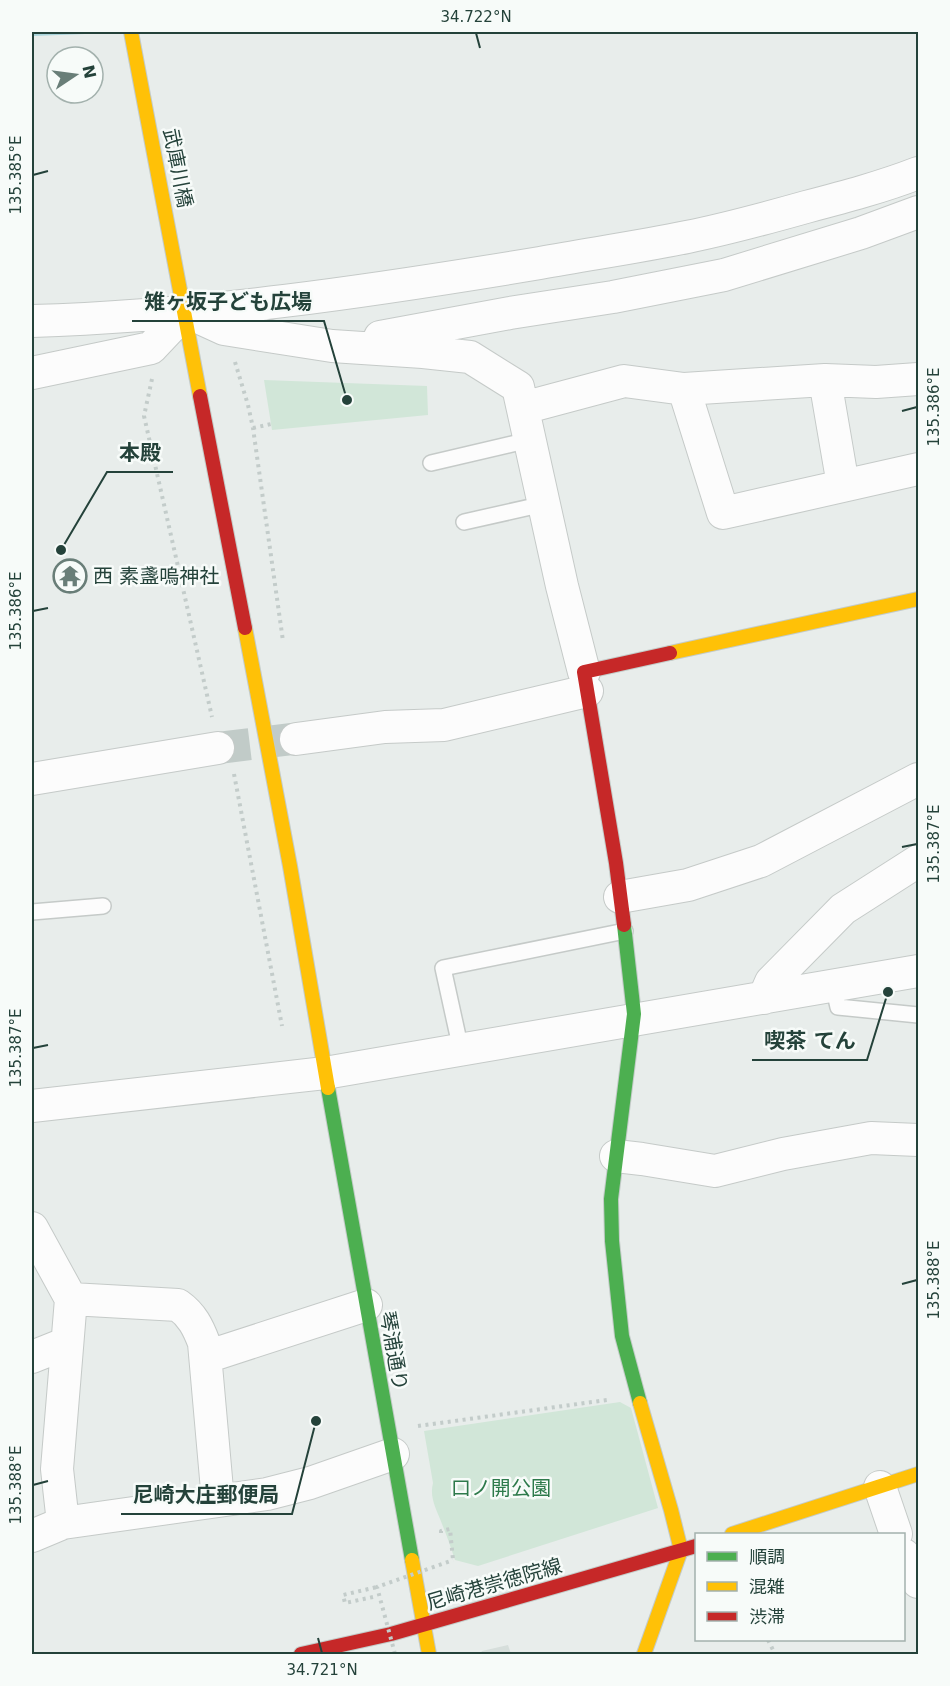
<svg xmlns="http://www.w3.org/2000/svg" width="950" height="1686" font-family="'DejaVu Sans','Noto Sans JP',sans-serif">
<rect width="100%" height="100%" fill="#e8edeb"/>
<!-- built -->
<path fill="#d6dedb" d="M 508,1645 L 511,1654 L 480,1654 L 482,1651 Z"/>
<!-- green -->
<path fill="#d1e6d8" d="M 264,380 L 427,386 L 428,415 L 272,430 Z
M 620,1402 L 631,1408 L 658,1508 L 478,1566 L 455,1560 C 451,1548 447,1536 442,1524 C 437,1510 429,1498 433,1483 L 424,1431 Z"/>
<!-- water -->
<path fill="#a9d4db" d="M 32,32 L 138,32 L 32,36 Z"/>
<g fill="none" stroke-linecap="round" stroke-linejoin="round">
<!-- street-tunnel -->
<path stroke="#c1cbc8" stroke-width="32" stroke-dasharray="32 16" stroke-linecap="butt" d="M 218,748 L 292,739"/>
<!-- lane casing -->
<g stroke="#c5cac8" stroke-width="18">
<path id="lane" d="M 431,463 L 529,440
M 464,522 L 544,504
M 32,912 L 103,906
M 833,985 L 838,1007 L 918,1015
M 461,1050 L 443,968 L 625,931"/>
</g>
<!-- street casing -->
<g stroke="#c5cac8" stroke-width="34">
<path id="street" d="M 189,313 L 224,329 L 332,346 L 423,352 L 470,357 L 518,387 L 562,586 L 584,672
M 32,321 C 203,316 371,291 540,263 C 589,254 639,247 687,237 C 727,229 767,218 806,207 C 844,197 882,187 918,173
M 380,337 L 510,313 L 613,297 L 724,275 L 861,233 L 918,212
M 32,373 L 151,348 L 185,312
M 684,389 L 723,513 L 918,469
M 523,408 L 624,381 L 684,389 L 825,380
M 843,485 L 825,380 L 876,382 L 918,379
M 296,739 L 385,727 L 444,725 L 587,691
M 32,779 L 218,748
M 620,897 L 688,885 L 761,861 L 918,779
M 764,998 L 771,982 L 843,909 L 918,861
M 32,1106 L 325,1073 L 918,971
M 616,1156 L 642,1159 L 715,1171 L 783,1154 L 871,1138 L 918,1140
M 32,1228 L 71,1299 L 57,1469 L 63,1523 L 32,1536
M 71,1299 L 178,1305 C 192,1315 198,1327 204,1343 L 218,1501
M 32,1357 L 67,1343
M 206,1357 L 366,1305
M 880,1487 L 896,1534
M 63,1523 L 267,1494 L 310,1483 L 393,1454
M 904,1555 L 918,1582"/>
</g>
<!-- fast casing -->
<g stroke="#c3cbc8" stroke-width="16">
<path id="fast" d="M 624,925 L 634,1014 L 611,1199 L 612,1241 L 622,1336 L 640,1403
M 328,1088 L 412,1560"/>
</g>
<!-- slow casing -->
<g stroke="#c3cbc8" stroke-width="16">
<path id="slow" d="M 131,32 L 200,396
M 245,628 L 290,866 L 328,1088
M 670,653 L 918,599
M 640,1403 L 671,1510 L 681,1550 L 644,1654
M 732,1534 L 918,1474
M 412,1560 L 429,1654"/>
</g>
<!-- jam casing -->
<g stroke="#c3cbc8" stroke-width="16">
<path id="jam" d="M 200,396 L 245,628
M 624,925 L 616,863 L 584,672 L 670,653
M 301,1654 L 391,1634 L 696,1546"/>
</g>
<!-- path -->
<path stroke="#c3ccca" stroke-width="4" stroke-dasharray="3 4.5" stroke-linecap="butt" d="M 235,362 L 248,405 L 253,428 L 283,641
M 152,379 L 144,416 L 212,717
M 253,428 L 271,424
M 234,774 L 282,1026
M 418,1426 L 607,1400
M 441,1533 L 441,1531 L 450,1529 L 453,1560
M 373,1597 L 345,1603 L 343,1595 L 377,1587
M 768,1640 L 775,1654"/>
<!-- lane -->
<use href="#lane" stroke="#fcfcfc" stroke-width="15"/>
<!-- street -->
<use href="#street" stroke="#fcfcfc" stroke-width="32"/>
<!-- fast -->
<use href="#fast" stroke="#4caf50" stroke-width="14"/>
<!-- slow -->
<use href="#slow" stroke="#ffc107" stroke-width="14"/>
<!-- jam -->
<use href="#jam" stroke="#c62828" stroke-width="14"/>
<!-- path-bridge -->
<path stroke="#c3ccca" stroke-width="4" stroke-dasharray="3 4.5" stroke-linecap="butt" d="M 395,1654 L 377,1587 L 453,1560"/>
</g>
<!-- ticks -->
<path fill="none" stroke="#24423a" stroke-width="2" d="M 476,33 L 480,48M 33,175 L 48,171M 902,411 L 917,407M 33,611 L 48,608M 902,847 L 917,844M 33,1048 L 48,1045M 902,1284 L 917,1280M 33,1485 L 48,1481M 318,1638 L 322,1653"/>
<!-- icons -->
<defs>
<g id="temple-ring" transform="scale(1.725)"><circle r="9.5" fill="#f7fbf9" stroke="#697e78" stroke-width="1.5"/><path d="M0-6L5-2H3V0L6.5 2.5H4V6H1.5V3h-3V6H-4V2.5H-6.5L-3 0V-2H-5Z" fill="#697e78"/></g>
</defs>
<g fill-rule="evenodd">
<use href="#temple-ring" x="70" y="576"/>
</g>
<g text-anchor="middle" stroke-width="5" stroke-linejoin="round" paint-order="stroke">
<!-- street labels -->
<g font-size="20" fill="#24423a" stroke="#f7fbf9">
<text transform="translate(178 168) rotate(79)" y="7">武庫川橋</text>
<text transform="translate(394 1351) rotate(80)" y="7">琴浦通り</text>
<text transform="translate(494 1584) rotate(-16)" y="7">尼崎港崇徳院線</text>
</g>
<!-- poi labels -->
<g font-size="20" fill="#24423a" stroke="#f7fbf9" text-anchor="start">
<text x="93" y="583">西 素盞嗚神社</text>
</g>
<!-- park labels -->
<g font-size="20" fill="#2d7a4b" stroke="#f7fbf9">
<text x="501" y="1495">口ノ開公園</text>
</g>
</g>
<!-- callouts -->
<path fill="none" stroke="#24423a" stroke-width="2" d="M347 400L324 321H132M61 550L107 472H173M888 992L867 1060H752M316 1421L292 1514H121"/>
<g fill="#24423a" stroke="#f7fbf9" stroke-width="2">
<circle cx="347" cy="400" r="6"/>
<circle cx="61" cy="550" r="6"/>
<circle cx="888" cy="992" r="6"/>
<circle cx="316" cy="1421" r="6"/>
</g>
<g font-size="21" text-anchor="middle" font-weight="bold" fill="#24423a" stroke="#f7fbf9" stroke-width="5" stroke-linejoin="round" paint-order="stroke">
<text x="228" y="309">雉ヶ坂子ども広場</text>
<text x="140" y="460">本殿</text>
<text x="810" y="1048">喫茶 てん</text>
<text x="206" y="1502">尼崎大庄郵便局</text>
</g>
<!-- border -->
<rect width="950" height="1686" fill="none" stroke="#f7fbf9" stroke-width="66"/>
<!-- legend -->
<rect x="695" y="1533" width="210" height="108" fill="#f7fbf9" stroke="#a3b1ad" stroke-width="1.5"/>
<rect x="707" y="1552" width="30" height="9" fill="#4caf50" stroke="#a3b1ad" stroke-width="1.5"/>
<text x="749" y="1563" font-size="18" fill="#24423a">順調</text>
<rect x="707" y="1582" width="30" height="9" fill="#ffc107" stroke="#a3b1ad" stroke-width="1.5"/>
<text x="749" y="1593" font-size="18" fill="#24423a">混雑</text>
<rect x="707" y="1612" width="30" height="9" fill="#c62828" stroke="#a3b1ad" stroke-width="1.5"/>
<text x="749" y="1623" font-size="18" fill="#24423a">渋滞</text>
<!-- north arrow -->
<g transform="translate(75 75) rotate(77)"><circle r="28" fill="#f7fbf9" stroke="#a3b1ad" stroke-width="1.5"/>
<path d="M0-4.5L10 22L0 15L-10 22Z" fill="#697e78"/>
<text y="-9" font-size="16" font-weight="bold" text-anchor="middle" fill="#24423a">N</text>
</g>
<rect x="33" y="33" width="884" height="1620" fill="none" stroke="#24423a" stroke-width="2"/>
<g font-size="15" text-anchor="middle" fill="#24423a">
<text x="476" y="22">34.722°N</text>
<text transform="translate(16 175) rotate(-90)" y="5">135.385°E</text>
<text transform="translate(934 407) rotate(-90)" y="5">135.386°E</text>
<text transform="translate(16 611) rotate(-90)" y="5">135.386°E</text>
<text transform="translate(934 844) rotate(-90)" y="5">135.387°E</text>
<text transform="translate(16 1048) rotate(-90)" y="5">135.387°E</text>
<text transform="translate(934 1280) rotate(-90)" y="5">135.388°E</text>
<text transform="translate(16 1485) rotate(-90)" y="5">135.388°E</text>
<text x="322" y="1675">34.721°N</text>
</g>
</svg>
